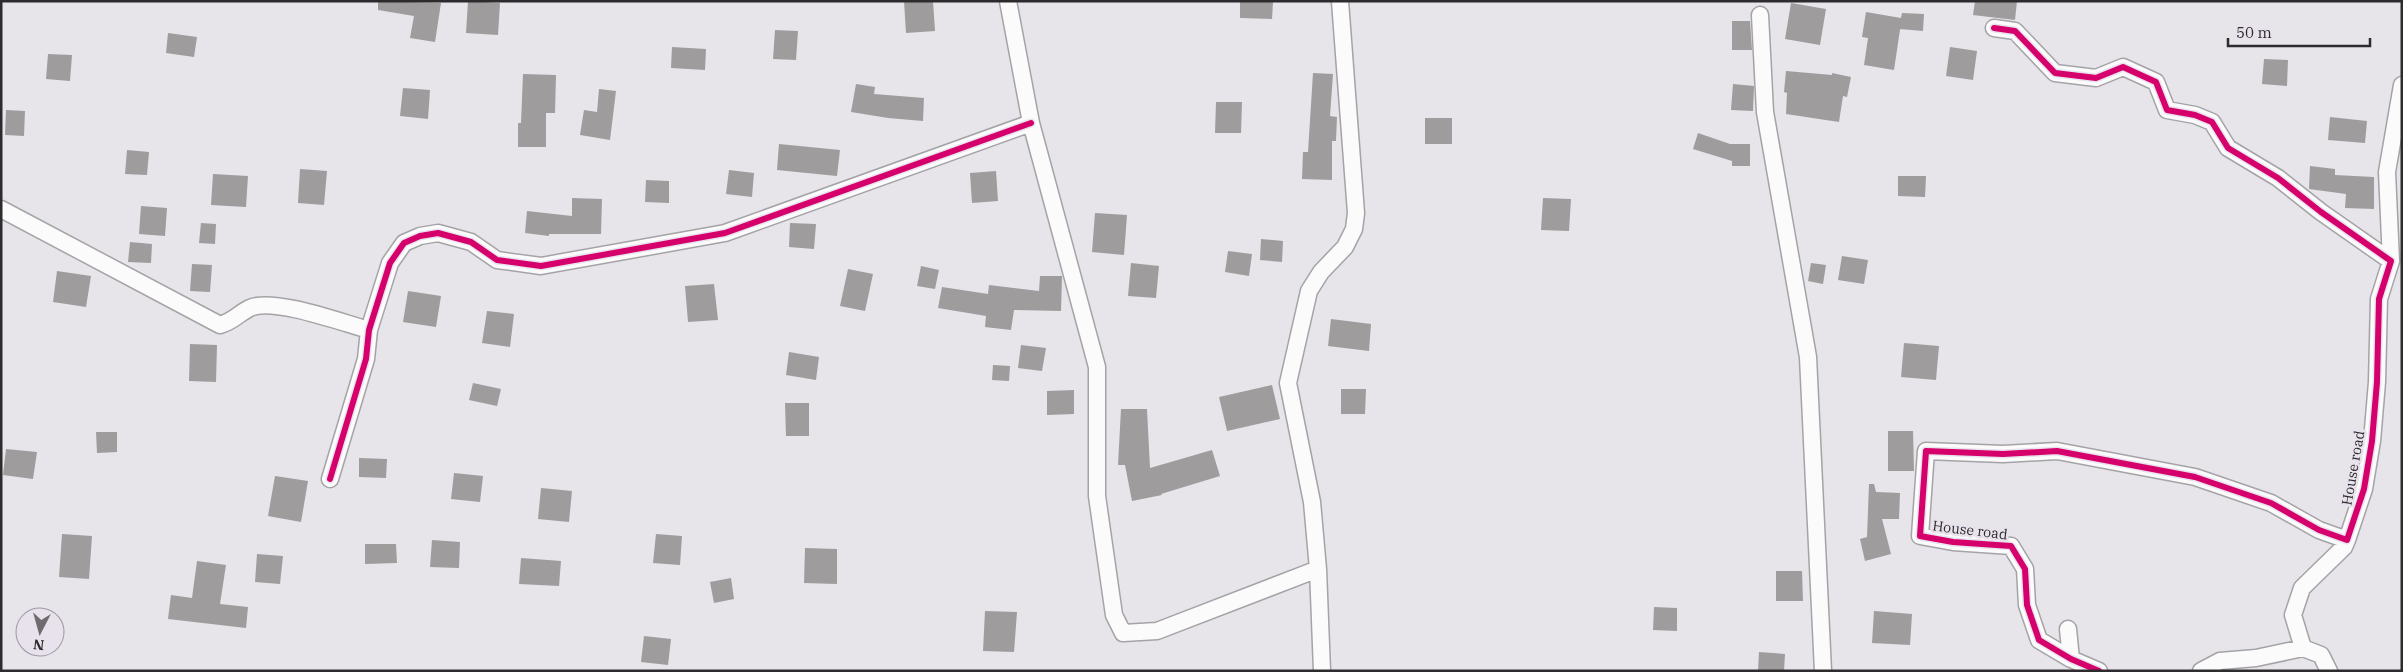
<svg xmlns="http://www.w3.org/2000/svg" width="2403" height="672" font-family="'IBM Plex Serif',serif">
<rect width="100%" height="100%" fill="#e7e4ea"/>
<!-- building -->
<path fill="#9f9c9e" d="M 378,1 L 441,3 L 435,42 L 410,38 L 414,16 L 378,10 Z
M 468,1 L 500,3 L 498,35 L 466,33 Z
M 904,1 L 933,1 L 935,31 L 906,33 Z
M 1240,1 L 1273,2 L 1272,19 L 1240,18 Z
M 1975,1 L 2017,1 L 2015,20 L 1973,15 Z
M 1791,3 L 1826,9 L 1820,45 L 1785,39 Z
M 1866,12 L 1901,18 L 1902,13 L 1924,14 L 1923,31 L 1900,29 L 1901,23 L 1894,70 L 1864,65 L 1868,38 L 1862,37 Z
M 1732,21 L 1750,21 L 1752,50 L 1732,50 Z
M 775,30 L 798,31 L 796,60 L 773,59 Z
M 168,33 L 197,37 L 194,57 L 166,53 Z
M 672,47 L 706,49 L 705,70 L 671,68 Z
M 1950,47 L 1977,51 L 1973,80 L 1946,76 Z
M 48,54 L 72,55 L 70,81 L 46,79 Z
M 2264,59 L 2288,60 L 2287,86 L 2262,84 Z
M 1786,71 L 1832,75 L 1832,73 L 1851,77 L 1847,97 L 1843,96 L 1839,122 L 1786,114 L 1787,93 L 1784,92 Z
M 1313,73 L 1333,74 L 1330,116 L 1337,117 L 1336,141 L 1332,141 L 1332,180 L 1302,179 L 1303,152 L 1308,152 Z
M 523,74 L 556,75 L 555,113 L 546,113 L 546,147 L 518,147 L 518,123 L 521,123 Z
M 856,84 L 875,87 L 874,94 L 924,98 L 923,121 L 888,118 L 851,112 Z
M 1733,84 L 1754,86 L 1753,111 L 1731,110 Z
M 403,88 L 430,90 L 428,119 L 400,116 Z
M 599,89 L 616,91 L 610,140 L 580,135 L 584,110 L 597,112 Z
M 1216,102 L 1242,102 L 1241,133 L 1215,133 Z
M 6,110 L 25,111 L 24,136 L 5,135 Z
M 2330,117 L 2367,121 L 2365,143 L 2328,140 Z
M 1425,118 L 1452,118 L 1452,144 L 1425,144 Z
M 1698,133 L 1730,144 L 1750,144 L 1750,166 L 1732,166 L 1732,161 L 1693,149 Z
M 779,144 L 840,150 L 837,176 L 777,170 Z
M 127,150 L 149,152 L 147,175 L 125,174 Z
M 2310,166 L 2335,169 L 2335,175 L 2374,177 L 2374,209 L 2345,208 L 2346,194 L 2309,189 Z
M 300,169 L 327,171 L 324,205 L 298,203 Z
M 729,170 L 754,173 L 752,197 L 726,194 Z
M 996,171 L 998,201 L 972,203 L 970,173 Z
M 213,174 L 248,176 L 246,207 L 211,205 Z
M 1898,176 L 1926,176 L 1925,197 L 1898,196 Z
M 646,180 L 669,181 L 669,203 L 645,202 Z
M 572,198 L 602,199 L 601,234 L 549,234 L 549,236 L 525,233 L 527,211 L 572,216 Z
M 1543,198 L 1571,199 L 1569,231 L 1541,230 Z
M 141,206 L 167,208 L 165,236 L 139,234 Z
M 1095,213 L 1127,215 L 1124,255 L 1092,252 Z
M 201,223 L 216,224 L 215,244 L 199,243 Z
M 790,223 L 816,224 L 814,249 L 789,247 Z
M 1261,239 L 1283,241 L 1282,262 L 1260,260 Z
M 130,242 L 152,244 L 151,263 L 128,262 Z
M 1228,251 L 1252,254 L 1249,276 L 1225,272 Z
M 1842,256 L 1868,260 L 1864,284 L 1838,280 Z
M 1131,263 L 1159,266 L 1156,298 L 1128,296 Z
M 1811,263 L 1826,265 L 1823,284 L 1808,281 Z
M 192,264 L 212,265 L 210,292 L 190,291 Z
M 921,266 L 939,270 L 935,289 L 917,286 Z
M 848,269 L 873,274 L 865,311 L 840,306 Z
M 57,271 L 91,276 L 86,307 L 53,302 Z
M 1040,276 L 1062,276 L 1061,311 L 1014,310 L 1011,330 L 985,327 L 986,316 L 938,308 L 942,287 L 988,294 L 989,285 L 1039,291 Z
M 714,284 L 718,320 L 688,322 L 685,286 Z
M 408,291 L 441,296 L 436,327 L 403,322 Z
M 487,311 L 514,314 L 510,347 L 482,343 Z
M 1331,319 L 1371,324 L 1369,351 L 1328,346 Z
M 1904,343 L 1939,346 L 1936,380 L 1901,377 Z
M 190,344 L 217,345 L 216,382 L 189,381 Z
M 1021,345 L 1046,348 L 1042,371 L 1018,368 Z
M 789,352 L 819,357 L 816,380 L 786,375 Z
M 993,365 L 1010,366 L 1009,381 L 992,380 Z
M 473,383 L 501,389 L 497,406 L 469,400 Z
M 1272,385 L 1280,419 L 1227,431 L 1219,397 Z
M 1341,389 L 1366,389 L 1365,414 L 1341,414 Z
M 1074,390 L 1074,414 L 1047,415 L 1047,391 Z
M 785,403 L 809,403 L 809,436 L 786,436 Z
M 1121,409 L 1147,409 L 1150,468 L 1212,450 L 1220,476 L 1161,494 L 1162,495 L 1132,501 L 1125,465 L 1118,465 Z
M 1888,431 L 1913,431 L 1914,471 L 1888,471 Z
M 96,432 L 117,432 L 117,452 L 97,453 Z
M 6,449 L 37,452 L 33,479 L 3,475 Z
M 359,458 L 387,459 L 386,478 L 359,477 Z
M 454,473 L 483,476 L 480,502 L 451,499 Z
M 275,476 L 308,481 L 301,522 L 268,516 Z
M 1869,484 L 1874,484 L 1876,492 L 1900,493 L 1899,519 L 1882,519 L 1891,554 L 1865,561 L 1860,539 L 1867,537 Z
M 541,488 L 572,491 L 569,522 L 538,519 Z
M 62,534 L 92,536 L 89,579 L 59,577 Z
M 656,534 L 682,536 L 680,565 L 653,563 Z
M 432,540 L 460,542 L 459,568 L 430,567 Z
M 365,544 L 396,544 L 397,563 L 365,564 Z
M 805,548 L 837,549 L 837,584 L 804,583 Z
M 257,554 L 283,556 L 280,584 L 255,582 Z
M 521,558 L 561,561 L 559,586 L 519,584 Z
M 197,561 L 226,565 L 220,604 L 248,607 L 246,628 L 168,619 L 171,595 L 192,598 Z
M 1776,571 L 1802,571 L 1803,601 L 1776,601 Z
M 731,578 L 734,599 L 714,603 L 710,582 Z
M 1654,607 L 1677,608 L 1677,631 L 1653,630 Z
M 985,611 L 1017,612 L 1014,652 L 983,651 Z
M 1874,611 L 1912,614 L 1910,645 L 1872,643 Z
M 644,636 L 671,639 L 668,665 L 641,662 Z
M 1759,652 L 1785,654 L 1784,671 L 1758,671 Z"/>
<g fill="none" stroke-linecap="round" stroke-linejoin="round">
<!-- street casing -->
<g stroke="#a4a3a6" stroke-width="19">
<path id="street" d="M 1008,1 L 1031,123 L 1097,367 L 1097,496 L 1114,615 L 1123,633 L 1157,631 L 1318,569
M 1760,15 L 1765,112 L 1808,357 L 1823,671
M 1994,28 L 2015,31 L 2055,73 L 2096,78 L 2123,67 L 2156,82 L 2167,110 L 2195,115 L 2212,122 L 2228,148 L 2278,178 L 2321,212 L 2391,261 L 2379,299 L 2377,382 L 2372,441 L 2364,489 L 2347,540 L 2319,530 L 2271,503 L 2195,477 L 2057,451 L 2003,454 L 1926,451 L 1920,536 L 1953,542 L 2011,546 L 2025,569 L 2027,605 L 2039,640 L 2071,659 L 2099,671
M 1,209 L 220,325 C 234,321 239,313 250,308 C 273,297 343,323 369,330
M 2391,261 L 2387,172 L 2402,85
M 330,479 L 366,359 L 369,330 L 390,263 L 404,243 L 420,236 L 438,233 L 471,242 L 497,260 L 541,266 L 725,233 L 1031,123
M 2068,629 L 2071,659
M 2303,648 L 2293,615 L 2302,588 L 2344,547 L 2347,540
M 1322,671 L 1318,569 L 1312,502 L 1288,383 L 1309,291 L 1321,272 L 1345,247 L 1354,229 L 1356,213 L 1340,1
M 2201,671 L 2220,661 L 2256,658 L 2303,648 L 2321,655 L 2329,671"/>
</g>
<!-- street -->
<use href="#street" stroke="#fbfbfc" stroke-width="16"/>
<!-- cycleway casing -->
<g stroke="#e8e2ec" stroke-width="9">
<path id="cycleway" d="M 1994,28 L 2015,31 L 2055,73 L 2096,78 L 2123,67 L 2156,82 L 2167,110 L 2195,115 L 2212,122 L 2228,148 L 2278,178 L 2321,212 L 2391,261 L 2379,299 L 2377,382 L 2372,441 L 2364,489 L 2347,540 L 2319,530 L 2271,503 L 2195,477 L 2057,451 L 2003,454 L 1926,451 L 1920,536 L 1953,542 L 2011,546 L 2025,569 L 2027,605 L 2039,640 L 2071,659 L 2099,671
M 330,479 L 366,359 L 369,330 L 390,263 L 404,243 L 420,236 L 438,233 L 471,242 L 497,260 L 541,266 L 725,233 L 1031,123"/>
</g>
<!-- cycleway -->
<use href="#cycleway" stroke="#d6006c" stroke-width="6"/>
</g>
<g text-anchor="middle" stroke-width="5" stroke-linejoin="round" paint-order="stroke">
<!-- street labels -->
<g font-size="14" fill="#2e2b2f" stroke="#e8e2ec">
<text transform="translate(2353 468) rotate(-80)" y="5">House road</text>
<text transform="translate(1970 530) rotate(7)" y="5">House road</text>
</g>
</g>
<!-- border -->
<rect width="2403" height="672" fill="none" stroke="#2e2b2f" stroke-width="5"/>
<!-- north arrow -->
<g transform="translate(40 632) rotate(186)"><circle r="24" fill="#e8e2ec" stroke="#9e99a0"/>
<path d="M0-4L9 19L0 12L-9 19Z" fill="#6f6c70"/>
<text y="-8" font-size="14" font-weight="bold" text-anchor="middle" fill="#2e2b2f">N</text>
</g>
<!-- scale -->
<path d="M2228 38v8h142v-8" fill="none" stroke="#2e2b2f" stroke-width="2.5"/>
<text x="2236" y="38" font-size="15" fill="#2e2b2f" stroke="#e8e2ec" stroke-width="4" paint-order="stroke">50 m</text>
</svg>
